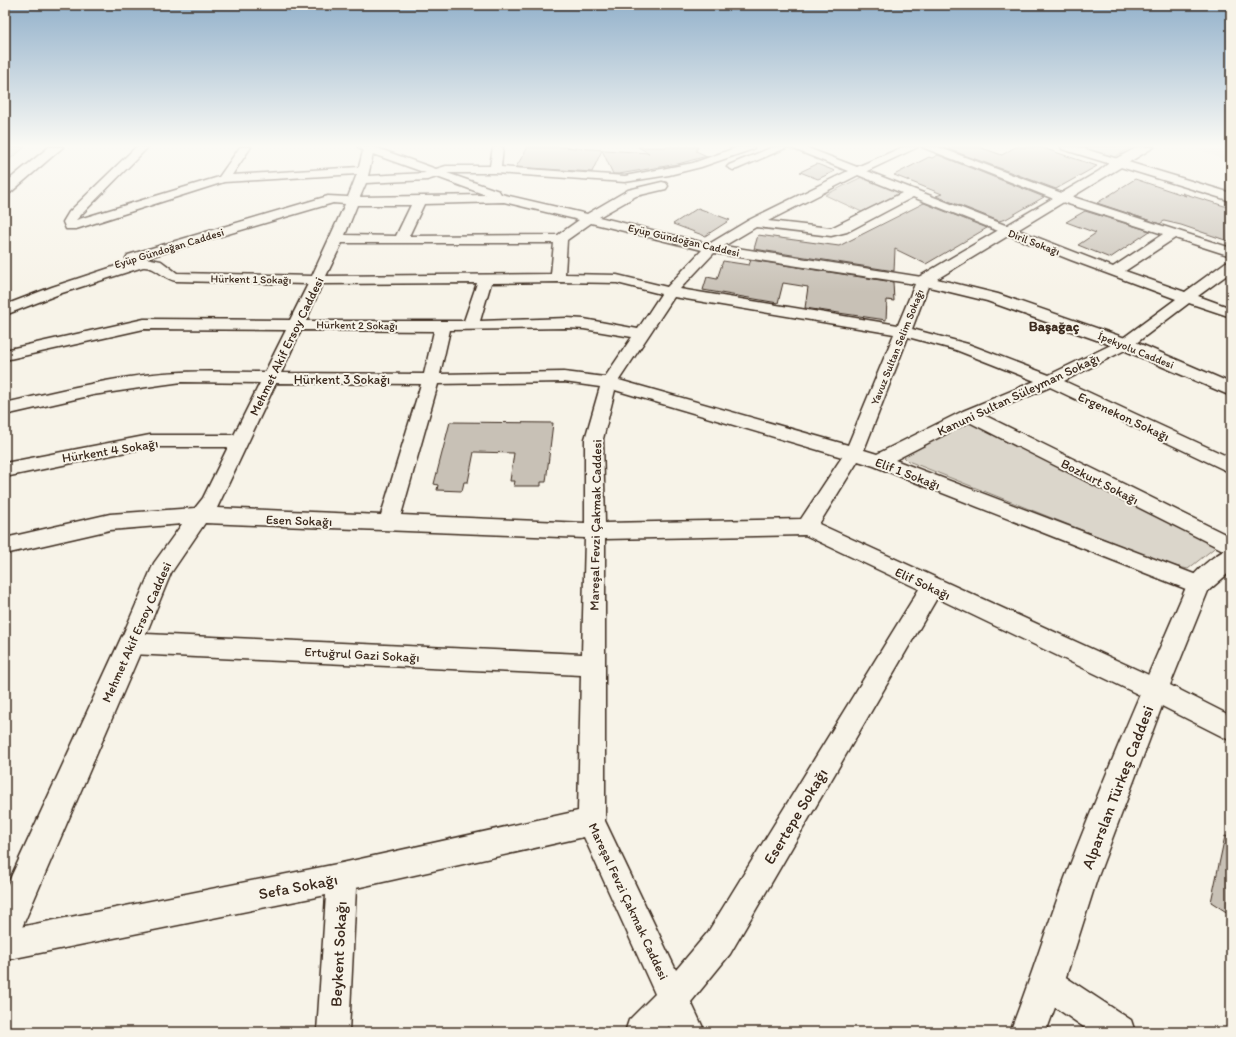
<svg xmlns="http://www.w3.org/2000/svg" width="1236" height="1037" font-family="Itim,sans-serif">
<rect width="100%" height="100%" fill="#f7f3e8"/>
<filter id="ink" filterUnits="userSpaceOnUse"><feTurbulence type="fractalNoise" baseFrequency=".025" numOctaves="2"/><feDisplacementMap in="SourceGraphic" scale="8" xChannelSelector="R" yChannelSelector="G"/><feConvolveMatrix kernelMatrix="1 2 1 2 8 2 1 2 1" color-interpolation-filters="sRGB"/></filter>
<g filter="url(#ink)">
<!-- built -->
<path fill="#e9e4d9" d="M 1194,147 L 1231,147 L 1231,163 Z"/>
<!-- green -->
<path fill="#dbd6cb" stroke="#8b8074" d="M 5,147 L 25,147 L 5,163 Z
M 1077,147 L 1132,147 L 1114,157 Z
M 862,177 L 869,178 L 903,191 L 862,212 L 825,195 Z
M 965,421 L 979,423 L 1218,545 L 1188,569 L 1170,565 L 908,461 L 903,456 L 902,451 Z"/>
<!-- building -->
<path fill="#c8c1b6" stroke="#3b2a1e" d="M 528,147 L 561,147 L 649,153 L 638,147 L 698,147 L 696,151 L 707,156 L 678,164 L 619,174 L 613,174 L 602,150 L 592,172 L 516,167 Z
M 952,147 L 979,147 L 1002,155 L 1015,147 L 1040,147 L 1097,166 L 1056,189 L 948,149 Z
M 938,155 L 1044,197 L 1006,219 L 999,221 L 936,196 L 942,194 L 894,175 L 929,157 L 932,158 Z
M 817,164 L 835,171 L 818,179 L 800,172 Z
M 1135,179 L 1186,196 L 1182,193 L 1231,208 L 1231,242 L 1181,225 L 1164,221 L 1160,224 L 1097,203 Z
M 924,203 L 987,228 L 926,264 L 895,249 L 894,271 L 754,249 L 758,235 L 839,246 Z
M 698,208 L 730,220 L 705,236 L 673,224 Z
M 1085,211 L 1150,231 L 1110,258 L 1078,245 L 1096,233 L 1066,222 Z
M 751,260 L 893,282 L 894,301 L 887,300 L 886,320 L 805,308 L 808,287 L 783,283 L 778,303 L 703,290 L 707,277 L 717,279 L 723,261 L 749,265 Z
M 450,422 L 553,423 L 546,482 L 541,482 L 541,486 L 514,486 L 515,481 L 510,481 L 514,453 L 474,452 L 468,482 L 464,482 L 462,491 L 437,490 L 438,485 L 434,484 Z
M 1225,836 L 1231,837 L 1231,915 L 1211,902 Z"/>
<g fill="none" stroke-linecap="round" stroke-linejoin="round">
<!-- street casing -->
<g stroke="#3b2a1e" stroke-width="3">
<path id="street" d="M 136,147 L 148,147 L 76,220 L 219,177 L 240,147 L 251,147 L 232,175 L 359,167 L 363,151 L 358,147 L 374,147 L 436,169 L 446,166 L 490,166 L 493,147 L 503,147 L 501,167 L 625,176 L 693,163 L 738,147 L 754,147 L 753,149 L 701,167 L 669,175 L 625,182 L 495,173 L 447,173 L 499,191 L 501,194 L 587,214 L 628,190 L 662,182 L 666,183 L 668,186 L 666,189 L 636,196 L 599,217 L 709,244 L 749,220 L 848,171 L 789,147 L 805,147 L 857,167 L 903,147 L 918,147 L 867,171 L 1113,267 L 1163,234 L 1059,201 L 922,147 L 938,147 L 1067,195 L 1231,248 L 1231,256 L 1175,238 L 1125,271 L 1185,292 L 1226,262 L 1231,261 L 1231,272 L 1198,296 L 1231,308 L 1231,317 L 1189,303 L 1131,347 L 1064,381 L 1231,458 L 1231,473 L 1050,387 L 984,415 L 1231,537 L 1231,554 L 969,422 L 895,460 L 1207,579 L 1210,585 L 1207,591 L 1199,594 L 1191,591 L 874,466 L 858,461 L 819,524 L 1164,682 L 1231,716 L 1231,741 L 1146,698 L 937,598 L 730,954 L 691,1002 L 705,1032 L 672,1032 L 669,1026 L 664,1032 L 625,1032 L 629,1020 L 655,994 L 584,837 L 356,888 L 349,1032 L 317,1032 L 326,895 L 5,960 L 5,930 L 342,863 L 578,811 L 581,675 L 131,654 L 123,651 L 119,644 L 154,563 L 182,524 L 110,530 L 5,554 L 5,538 L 110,514 L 195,508 L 203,498 L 228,447 L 150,447 L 5,477 L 5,463 L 150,435 L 234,435 L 260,383 L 182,382 L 160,385 L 93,395 L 5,415 L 5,403 C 63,390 123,374 182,372 C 210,371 237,372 265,372 L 286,330 L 144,329 L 5,360 L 5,350 L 144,319 L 290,320 L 308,284 L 176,281 C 162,278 156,266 143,267 L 62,293 L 5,315 L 5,305 L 52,287 L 131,261 L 126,258 L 128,255 L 328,196 L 348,197 L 357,174 L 224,182 L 76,229 L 66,229 L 63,222 L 69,212 ZM 373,154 L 426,173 L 368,176 ZM 858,175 L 902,193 L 831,228 L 768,221 ZM 437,177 L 486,195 L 360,197 L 366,183 L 427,180 ZM 913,197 L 1071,260 L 1176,299 L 1119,341 L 1049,375 L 968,344 L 912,329 L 930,281 L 928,278 L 724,246 L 756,227 L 831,236 L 847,232 ZM 504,202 L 579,220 L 558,235 L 409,236 L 424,204 ZM 333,203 L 345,204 L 312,276 L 177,273 L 161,261 L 146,258 ZM 357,205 L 411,205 L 396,236 L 345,235 ZM 591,223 L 702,250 L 667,287 L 617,275 L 565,274 L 567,240 ZM 342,243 L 554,243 L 551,274 L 326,276 ZM 714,253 L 915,284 L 898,325 L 680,289 ZM 558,282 L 617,283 L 661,294 L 638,329 L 584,319 L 567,318 L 480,321 L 491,283 ZM 477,283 L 464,321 L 306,321 L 322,284 ZM 674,297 L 894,334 L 848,445 L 619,380 ZM 567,328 L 584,329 L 632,337 L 605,377 L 564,372 L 440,374 L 450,330 ZM 301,330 L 434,331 L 424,374 L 281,373 ZM 908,337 L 956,350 L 1035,381 L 963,411 L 877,454 L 864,450 ZM 564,382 L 600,387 L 585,439 L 585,523 L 401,515 L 438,384 ZM 276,383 L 421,384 L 381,515 L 217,508 ZM 615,390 L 842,457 L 801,519 L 605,523 L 603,439 ZM 205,523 L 585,538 L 582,654 L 146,634 L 171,573 ZM 805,535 L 919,589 L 708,932 L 676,970 L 605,821 L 605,539 Z
M 773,147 L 788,147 L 737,169 L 733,170 L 727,167 L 729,165 Z
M 1061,147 L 1078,147 L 1231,193 L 1231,201 L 1062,149 Z
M 1047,967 L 1058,972 L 1131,1020 L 1135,1032 L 1091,1032 L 1036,994 L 1031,983 L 1036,972 Z"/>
</g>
<!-- secondary casing -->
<g stroke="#3b2a1e" stroke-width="3">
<path id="secondary" d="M 1138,147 L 1154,147 L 937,279 L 998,294 L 1131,340 L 1231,383 L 1231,396 L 1119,348 L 987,301 L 917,284 L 915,281 L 917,278 L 1099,171 L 1113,160 Z
M 1231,548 L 1231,571 L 1208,591 L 1168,690 L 1097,879 L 1064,983 L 1046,1032 L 1010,1032 C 1030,981 1046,929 1065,878 C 1103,779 1145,682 1187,585 C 1193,572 1217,552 1231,548 Z
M 131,633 L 140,636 L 144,644 L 17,939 L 5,944 L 5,890 L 122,636 Z"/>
</g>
<!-- highway casing -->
<g stroke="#3b2a1e" stroke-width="3">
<path id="highway" d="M 49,147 L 63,147 L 10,193 L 5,194 L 5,183 Z"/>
</g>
<!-- street -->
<use href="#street" fill="#f7f3e8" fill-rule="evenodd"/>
<!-- secondary -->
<use href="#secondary" fill="#f7f3e8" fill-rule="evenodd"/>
<!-- highway -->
<use href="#highway" fill="#f7f3e8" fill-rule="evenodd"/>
</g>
</g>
<!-- sky -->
<linearGradient id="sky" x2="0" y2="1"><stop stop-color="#93b1cb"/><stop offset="0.5" stop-color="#fbfaf5"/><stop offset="1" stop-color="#fbfaf5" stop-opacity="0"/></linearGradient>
<rect width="1236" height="292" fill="url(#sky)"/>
<g text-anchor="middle" stroke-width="4" stroke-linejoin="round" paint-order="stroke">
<!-- far-street labels -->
<g font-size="11" fill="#3b2a1e" stroke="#f7f3e8">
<text transform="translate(684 240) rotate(13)" y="4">Eyüp Gündoğan Caddesi</text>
<text transform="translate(1034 242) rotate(21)" y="4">Diril Sokağı</text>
<text transform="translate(169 248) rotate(-17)" y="4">Eyüp Gündoğan Caddesi</text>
<text transform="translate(251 279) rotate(1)" y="4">Hürkent 1 Sokağı</text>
<text transform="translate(357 325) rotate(1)" y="4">Hürkent 2 Sokağı</text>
<text transform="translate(897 347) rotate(-68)" y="4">Yavuz Sultan Selim Sokağı</text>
<text transform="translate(1136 350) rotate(22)" y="4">İpekyolu Caddesi</text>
</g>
<!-- street labels -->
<g font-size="13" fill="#3b2a1e" stroke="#f7f3e8">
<text transform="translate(286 346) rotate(-64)" y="5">Mehmet Akif Ersoy Caddesi</text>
<text x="342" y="384">Hürkent 3 Sokağı</text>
<text transform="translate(1018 394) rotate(-25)" y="5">Kanuni Sultan Süleyman Sokağı</text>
<text transform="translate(1124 416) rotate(25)" y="5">Ergenekon Sokağı</text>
<text transform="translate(110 450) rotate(-9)" y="5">Hürkent 4 Sokağı</text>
<text transform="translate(908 473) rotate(21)" y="5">Elif 1 Sokağı</text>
<text transform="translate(1100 481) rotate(27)" y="5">Bozkurt Sokağı</text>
<text transform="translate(299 520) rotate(2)" y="5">Esen Sokağı</text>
<text transform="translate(595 525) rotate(-89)" y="5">Mareşal Fevzi Çakmak Caddesi</text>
<text transform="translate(923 583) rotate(25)" y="5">Elif Sokağı</text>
<text transform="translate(136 632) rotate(-66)" y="5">Mehmet Akif Ersoy Caddesi</text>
<text transform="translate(362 654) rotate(3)" y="5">Ertuğrul Gazi Sokağı</text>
<text transform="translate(629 901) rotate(65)" y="5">Mareşal Fevzi Çakmak Caddesi</text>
</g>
<!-- far-district labels -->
<g font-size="14" font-weight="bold" fill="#3b2a1e" stroke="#f7f3e8">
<text x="1054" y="331">Başağaç</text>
</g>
<!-- near-street labels -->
<g font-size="16" fill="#3b2a1e" stroke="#f7f3e8">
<text transform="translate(1117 787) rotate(-69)" y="6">Alparslan Türkeş Caddesi</text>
<text transform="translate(795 816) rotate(-59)" y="6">Esertepe Sokağı</text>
<text transform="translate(298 886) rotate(-11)" y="6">Sefa Sokağı</text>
<text transform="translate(338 954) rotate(-87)" y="6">Beykent Sokağı</text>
</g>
</g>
<!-- margin -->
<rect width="1236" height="1037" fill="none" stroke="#f7f3e8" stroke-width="20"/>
<rect x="10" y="10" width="1216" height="1017" fill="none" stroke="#3b2a1e" stroke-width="1.5" filter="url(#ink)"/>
</svg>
